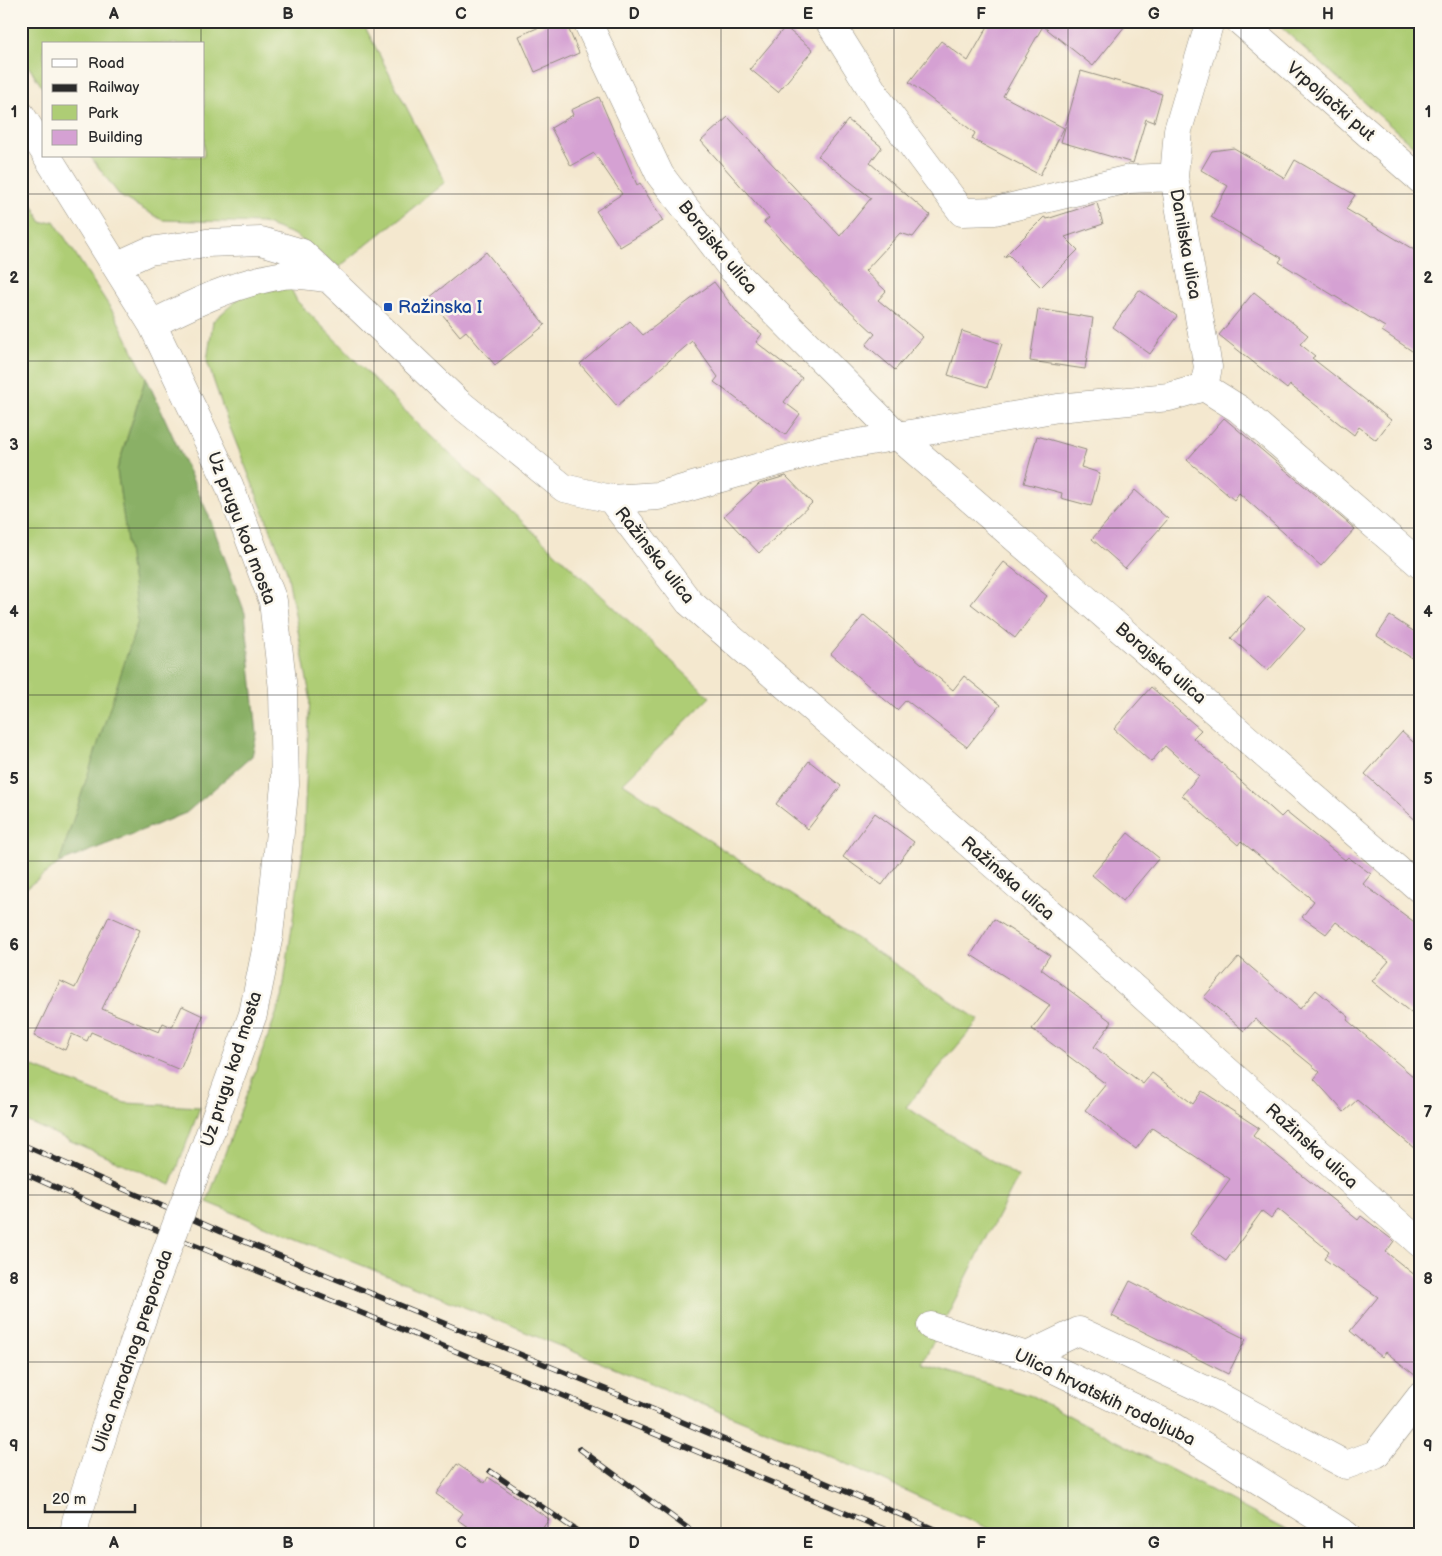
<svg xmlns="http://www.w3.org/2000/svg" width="1442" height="1556" font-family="'Balsamiq Sans',sans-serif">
<rect width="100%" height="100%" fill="#fbf7ec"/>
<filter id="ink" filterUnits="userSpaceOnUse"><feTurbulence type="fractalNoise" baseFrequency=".02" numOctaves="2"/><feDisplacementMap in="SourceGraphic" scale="10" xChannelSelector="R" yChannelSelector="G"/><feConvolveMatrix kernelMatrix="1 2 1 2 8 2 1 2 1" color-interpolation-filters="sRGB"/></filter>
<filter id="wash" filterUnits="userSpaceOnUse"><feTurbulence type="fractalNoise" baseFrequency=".0096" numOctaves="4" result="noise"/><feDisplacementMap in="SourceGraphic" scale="20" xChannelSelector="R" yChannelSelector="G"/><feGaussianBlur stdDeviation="1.12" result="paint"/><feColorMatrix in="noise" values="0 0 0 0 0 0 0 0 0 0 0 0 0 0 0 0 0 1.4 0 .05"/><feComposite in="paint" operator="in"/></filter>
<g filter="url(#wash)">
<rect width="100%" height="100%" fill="#f4e8cf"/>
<!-- green -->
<path fill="#aecd75" stroke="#6c7c50" d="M 26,21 L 362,21 L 445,182 L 339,267 L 295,235 L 263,223 L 162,220 L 120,196 L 90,156 L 204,156 L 204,44 L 44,44 L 44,90 L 23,58 Z
M 1274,21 L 1421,21 L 1421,153 Z
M 21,183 L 42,223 L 54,221 L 115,315 L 146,377 L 117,470 L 139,621 L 59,863 L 21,892 Z
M 290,287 L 297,301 L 421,427 L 710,697 L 623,783 L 979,1020 L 906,1107 L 1018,1177 L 922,1364 L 1032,1396 L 1295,1535 L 1003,1535 L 834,1458 L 207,1202 L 282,998 L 303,847 L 310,696 L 287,571 L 227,420 L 207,361 L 213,321 L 243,295 Z
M 21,1062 L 125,1103 L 200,1107 L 171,1185 L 21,1119 Z"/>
<!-- forest -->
<path fill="#8ab066" stroke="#5a6e48" d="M 146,377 L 209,516 L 245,613 L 257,734 L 252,756 L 186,813 L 59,863 L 138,621 L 117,470 Z"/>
<g id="blocks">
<!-- building -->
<path fill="#d5a1d3" d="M 553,21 L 565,21 L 579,53 L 535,72 L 519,36 Z
M 991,21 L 1129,21 L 1093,66 L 1043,26 L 1003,96 L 1064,128 L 1040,175 L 972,139 L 975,133 L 909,82 L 941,41 L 968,61 Z
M 785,27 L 813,50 L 778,92 L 750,69 Z
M 1081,71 L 1162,94 L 1154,122 L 1146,119 L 1133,163 L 1061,142 Z
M 599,97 L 637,185 L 640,183 L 663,221 L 620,247 L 596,211 L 622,194 L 594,153 L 571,166 L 551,128 L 573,115 L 571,110 Z
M 728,117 L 840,236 L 871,198 L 818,156 L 848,120 L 882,147 L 870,163 L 930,215 L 913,237 L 900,233 L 865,271 L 886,291 L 878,300 L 923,337 L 895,370 L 866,345 L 875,334 L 832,294 L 764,222 L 769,218 L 701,141 Z
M 1234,148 L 1285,178 L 1295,160 L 1355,195 L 1346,209 L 1421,254 L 1421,357 L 1382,331 L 1385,327 L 1279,262 L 1282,258 L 1211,217 L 1228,186 L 1201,170 L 1212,151 Z
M 1097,203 L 1103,224 L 1065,237 L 1078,250 L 1041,287 L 1009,255 L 1004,257 L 1044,217 L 1047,219 Z
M 486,252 L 545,325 L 495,365 L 466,331 L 460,336 L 429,298 Z
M 714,282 L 743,320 L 762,334 L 756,342 L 802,378 L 784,402 L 800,414 L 785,435 L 714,382 L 718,377 L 692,341 L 617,406 L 580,364 L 630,321 L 643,335 Z
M 1139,290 L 1177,316 L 1150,354 L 1113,327 Z
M 1254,292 L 1308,335 L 1300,344 L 1315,356 L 1312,358 L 1391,420 L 1376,440 L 1359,427 L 1354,435 L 1290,385 L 1287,389 L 1219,335 Z
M 1038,309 L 1093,318 L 1085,369 L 1030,361 Z
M 962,331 L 1002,344 L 987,387 L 948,375 Z
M 1224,418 L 1355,529 L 1321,566 L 1239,493 L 1234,500 L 1187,460 Z
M 1037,436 L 1086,450 L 1081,467 L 1100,473 L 1091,506 L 1061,498 L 1062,493 L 1024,483 Z
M 786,476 L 812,503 L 759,553 L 724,516 L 759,484 Z
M 1135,490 L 1168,519 L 1125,568 L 1092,539 Z
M 1004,562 L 1047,596 L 1015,638 L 971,604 Z
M 1268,596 L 1305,629 L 1268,671 L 1231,638 Z
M 864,615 L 953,690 L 964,676 L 1000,705 L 967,747 L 906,700 L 897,710 L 831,654 Z
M 1390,616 L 1421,636 L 1421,664 L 1377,636 Z
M 1151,687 L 1201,730 L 1193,738 L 1281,817 L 1286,812 L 1345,860 L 1348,857 L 1371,874 L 1363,884 L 1421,927 L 1421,1021 L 1372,981 L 1389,961 L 1336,922 L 1326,934 L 1302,917 L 1314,901 L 1241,841 L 1238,845 L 1182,795 L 1199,776 L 1165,746 L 1151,762 L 1114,729 Z
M 1402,732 L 1421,749 L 1421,825 L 1365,774 Z
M 809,761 L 841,786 L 808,829 L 776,804 Z
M 875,813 L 914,842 L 882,885 L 843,857 Z
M 1128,833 L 1159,858 L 1123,901 L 1092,875 Z
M 109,916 L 140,930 L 102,1009 L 159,1032 L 163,1023 L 172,1027 L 182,1006 L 203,1016 L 180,1070 L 91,1032 L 87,1041 L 72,1034 L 65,1050 L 34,1036 L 60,981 L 75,988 Z
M 994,919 L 1050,955 L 1041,969 L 1112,1022 L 1094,1047 L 1143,1084 L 1152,1073 L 1193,1104 L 1202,1091 L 1259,1128 L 1253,1136 L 1358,1220 L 1361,1216 L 1394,1241 L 1386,1252 L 1421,1280 L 1421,1380 L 1386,1352 L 1382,1357 L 1350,1331 L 1378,1297 L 1324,1259 L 1329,1251 L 1278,1209 L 1271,1218 L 1262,1211 L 1226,1261 L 1190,1234 L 1230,1179 L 1152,1128 L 1136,1149 L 1085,1110 L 1106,1084 L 1032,1029 L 1050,1005 L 971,955 Z
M 1239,957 L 1300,1009 L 1316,990 L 1349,1017 L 1347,1020 L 1421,1083 L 1421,1154 L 1357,1100 L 1344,1112 L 1314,1079 L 1320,1072 L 1255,1019 L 1244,1031 L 1204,997 Z
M 1130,1281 L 1246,1339 L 1228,1374 L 1112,1316 Z
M 457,1464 L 485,1483 L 488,1477 L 549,1519 L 538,1535 L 479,1535 L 458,1520 L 463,1513 L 436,1494 Z"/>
</g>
</g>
<g filter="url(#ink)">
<use href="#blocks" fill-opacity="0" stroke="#908a7d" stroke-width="1"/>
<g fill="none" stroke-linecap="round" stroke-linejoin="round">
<!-- minor casing -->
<g stroke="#908a7d" stroke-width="29">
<path id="minor" d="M 587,21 L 660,175 L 733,270 L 899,437 L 1421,890
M 829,21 L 879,101 L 962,212 L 995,211 L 1129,179 L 1174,177
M 21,115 L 44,151
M 47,156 L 152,324 L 229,485 L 273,601 L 283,690 L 285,785 L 269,935 L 253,1014 L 197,1169
M 116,266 L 149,251 L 206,243 L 261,241 L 302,253 L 459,403 L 564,488 L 611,499 L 658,496 L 819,450 L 1058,408 L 1169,397 L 1204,387
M 152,324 C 194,303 237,282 284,275 C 297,273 313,277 326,278
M 1204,387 L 1208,367 L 1174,177 L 1178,130 L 1210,21
M 1204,387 L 1239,409 L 1421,565
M 611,499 L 689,602 L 1058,920 L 1421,1244
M 931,1326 L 1027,1356 L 1174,1427 L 1346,1535
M 1027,1356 L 1079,1331 L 1216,1395 L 1346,1465 L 1376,1454 L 1421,1396
M 74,1535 L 76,1521 L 112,1406 L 150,1296"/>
</g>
<!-- major casing -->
<g stroke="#908a7d" stroke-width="29">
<path id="major" d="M 1240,21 L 1421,180"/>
</g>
<!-- minor -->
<use href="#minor" stroke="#fff" stroke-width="28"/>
<!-- major -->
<use href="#major" stroke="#fff" stroke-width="28"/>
<!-- rail casing -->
<g stroke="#2b2b2b" stroke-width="5.5">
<path id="rail" d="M 21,1144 L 226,1234 L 605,1389 L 948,1535
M 21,1172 L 95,1205 L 448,1348 L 898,1535
M 580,1449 L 697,1535
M 490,1471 L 583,1535"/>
</g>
<!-- rail -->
<use href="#rail" stroke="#fbf7ec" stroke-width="4" stroke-dasharray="11" stroke-linecap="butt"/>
<!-- minor-bridge casing -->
<g stroke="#908a7d" stroke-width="29" stroke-linecap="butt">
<path id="minor-bridge" d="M 150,1296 L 197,1169"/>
</g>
<!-- minor-bridge -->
<use href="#minor-bridge" stroke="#fff" stroke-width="28"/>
</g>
</g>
<!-- grid -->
<path fill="none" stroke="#2b2b2b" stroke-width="1" stroke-opacity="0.55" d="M 201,21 L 201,44M 374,21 L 374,1535M 548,21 L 548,1535M 721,21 L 721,1535M 894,21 L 894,1535M 1068,21 L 1068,1535M 1241,21 L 1241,1535M 201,156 L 201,1535M 21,194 L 1421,194M 21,361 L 1421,361M 21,528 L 1421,528M 21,695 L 1421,695M 21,861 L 1421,861M 21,1028 L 1421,1028M 21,1195 L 1421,1195M 21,1362 L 1421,1362"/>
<!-- markers -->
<rect fill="#1a4fb4" stroke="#fbf7ec" stroke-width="2" x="383" y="302" width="10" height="10" rx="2.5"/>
<g text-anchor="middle" stroke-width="5" stroke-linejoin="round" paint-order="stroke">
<!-- street labels -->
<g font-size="18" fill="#2b2b2b" stroke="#fbf7ec">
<text transform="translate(1331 101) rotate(41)" y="6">Vrpoljački put</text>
<text transform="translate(1186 244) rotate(80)" y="6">Danilska ulica</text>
<text transform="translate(718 247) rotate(51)" y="6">Borajska ulica</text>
<text transform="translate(242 528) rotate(69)" y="6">Uz prugu kod mosta</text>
<text transform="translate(655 555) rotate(52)" y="6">Ražinska ulica</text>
<text transform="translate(1161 663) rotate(41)" y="6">Borajska ulica</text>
<text transform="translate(1008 878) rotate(41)" y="6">Ražinska ulica</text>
<text transform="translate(231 1069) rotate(-72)" y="6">Uz prugu kod mosta</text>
<text transform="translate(1312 1146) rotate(42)" y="6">Ražinska ulica</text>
<text transform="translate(132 1351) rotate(-71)" y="6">Ulica narodnog preporoda</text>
<text transform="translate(1105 1397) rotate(26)" y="6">Ulica hrvatskih rodoljuba</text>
</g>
<!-- transit labels -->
<g font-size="18" fill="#164399" stroke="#fbf7ec" text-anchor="start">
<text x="398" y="313">Ražinska I</text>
</g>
</g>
<!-- margin -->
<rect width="1442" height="1556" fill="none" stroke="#fbf7ec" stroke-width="55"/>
<!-- legend -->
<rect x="42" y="42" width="162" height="115" fill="#fbf7ec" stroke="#a8a59f"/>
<rect x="52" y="59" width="25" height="8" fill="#ffffff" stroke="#a8a59f"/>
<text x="88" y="68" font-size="15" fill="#2b2b2b">Road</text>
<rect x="52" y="84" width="25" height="8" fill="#2b2b2b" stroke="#a8a59f"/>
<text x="88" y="92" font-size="15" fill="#2b2b2b">Railway</text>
<rect x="52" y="105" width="25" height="15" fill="#aecd75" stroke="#a8a59f"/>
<text x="88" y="118" font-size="15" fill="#2b2b2b">Park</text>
<rect x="52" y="130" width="25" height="15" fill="#d5a1d3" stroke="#a8a59f"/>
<text x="88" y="142" font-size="15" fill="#2b2b2b">Building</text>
<!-- scale -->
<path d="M45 1504v8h90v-8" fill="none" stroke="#2b2b2b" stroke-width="2.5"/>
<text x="52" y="1504" font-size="15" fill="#2b2b2b" stroke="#fbf7ec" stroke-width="4" paint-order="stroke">20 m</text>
<rect x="28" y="28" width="1386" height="1500" fill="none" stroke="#2b2b2b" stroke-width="2"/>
<g font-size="16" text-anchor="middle" font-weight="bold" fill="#2b2b2b">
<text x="114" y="19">A</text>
<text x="288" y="19">B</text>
<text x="461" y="19">C</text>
<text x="634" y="19">D</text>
<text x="808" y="19">E</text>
<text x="981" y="19">F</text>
<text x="1154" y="19">G</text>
<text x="1328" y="19">H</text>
<text x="14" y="117">1</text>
<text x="1428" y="117">1</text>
<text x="14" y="283">2</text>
<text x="1428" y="283">2</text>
<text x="14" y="450">3</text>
<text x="1428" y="450">3</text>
<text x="14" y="617">4</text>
<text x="1428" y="617">4</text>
<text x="14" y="784">5</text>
<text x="1428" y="784">5</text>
<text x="14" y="950">6</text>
<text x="1428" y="950">6</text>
<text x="14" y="1117">7</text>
<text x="1428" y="1117">7</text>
<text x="14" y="1284">8</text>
<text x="1428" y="1284">8</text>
<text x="14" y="1451">9</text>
<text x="1428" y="1451">9</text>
<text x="114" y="1548">A</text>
<text x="288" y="1548">B</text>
<text x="461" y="1548">C</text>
<text x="634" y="1548">D</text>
<text x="808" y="1548">E</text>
<text x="981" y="1548">F</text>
<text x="1154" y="1548">G</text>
<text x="1328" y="1548">H</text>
</g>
</svg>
